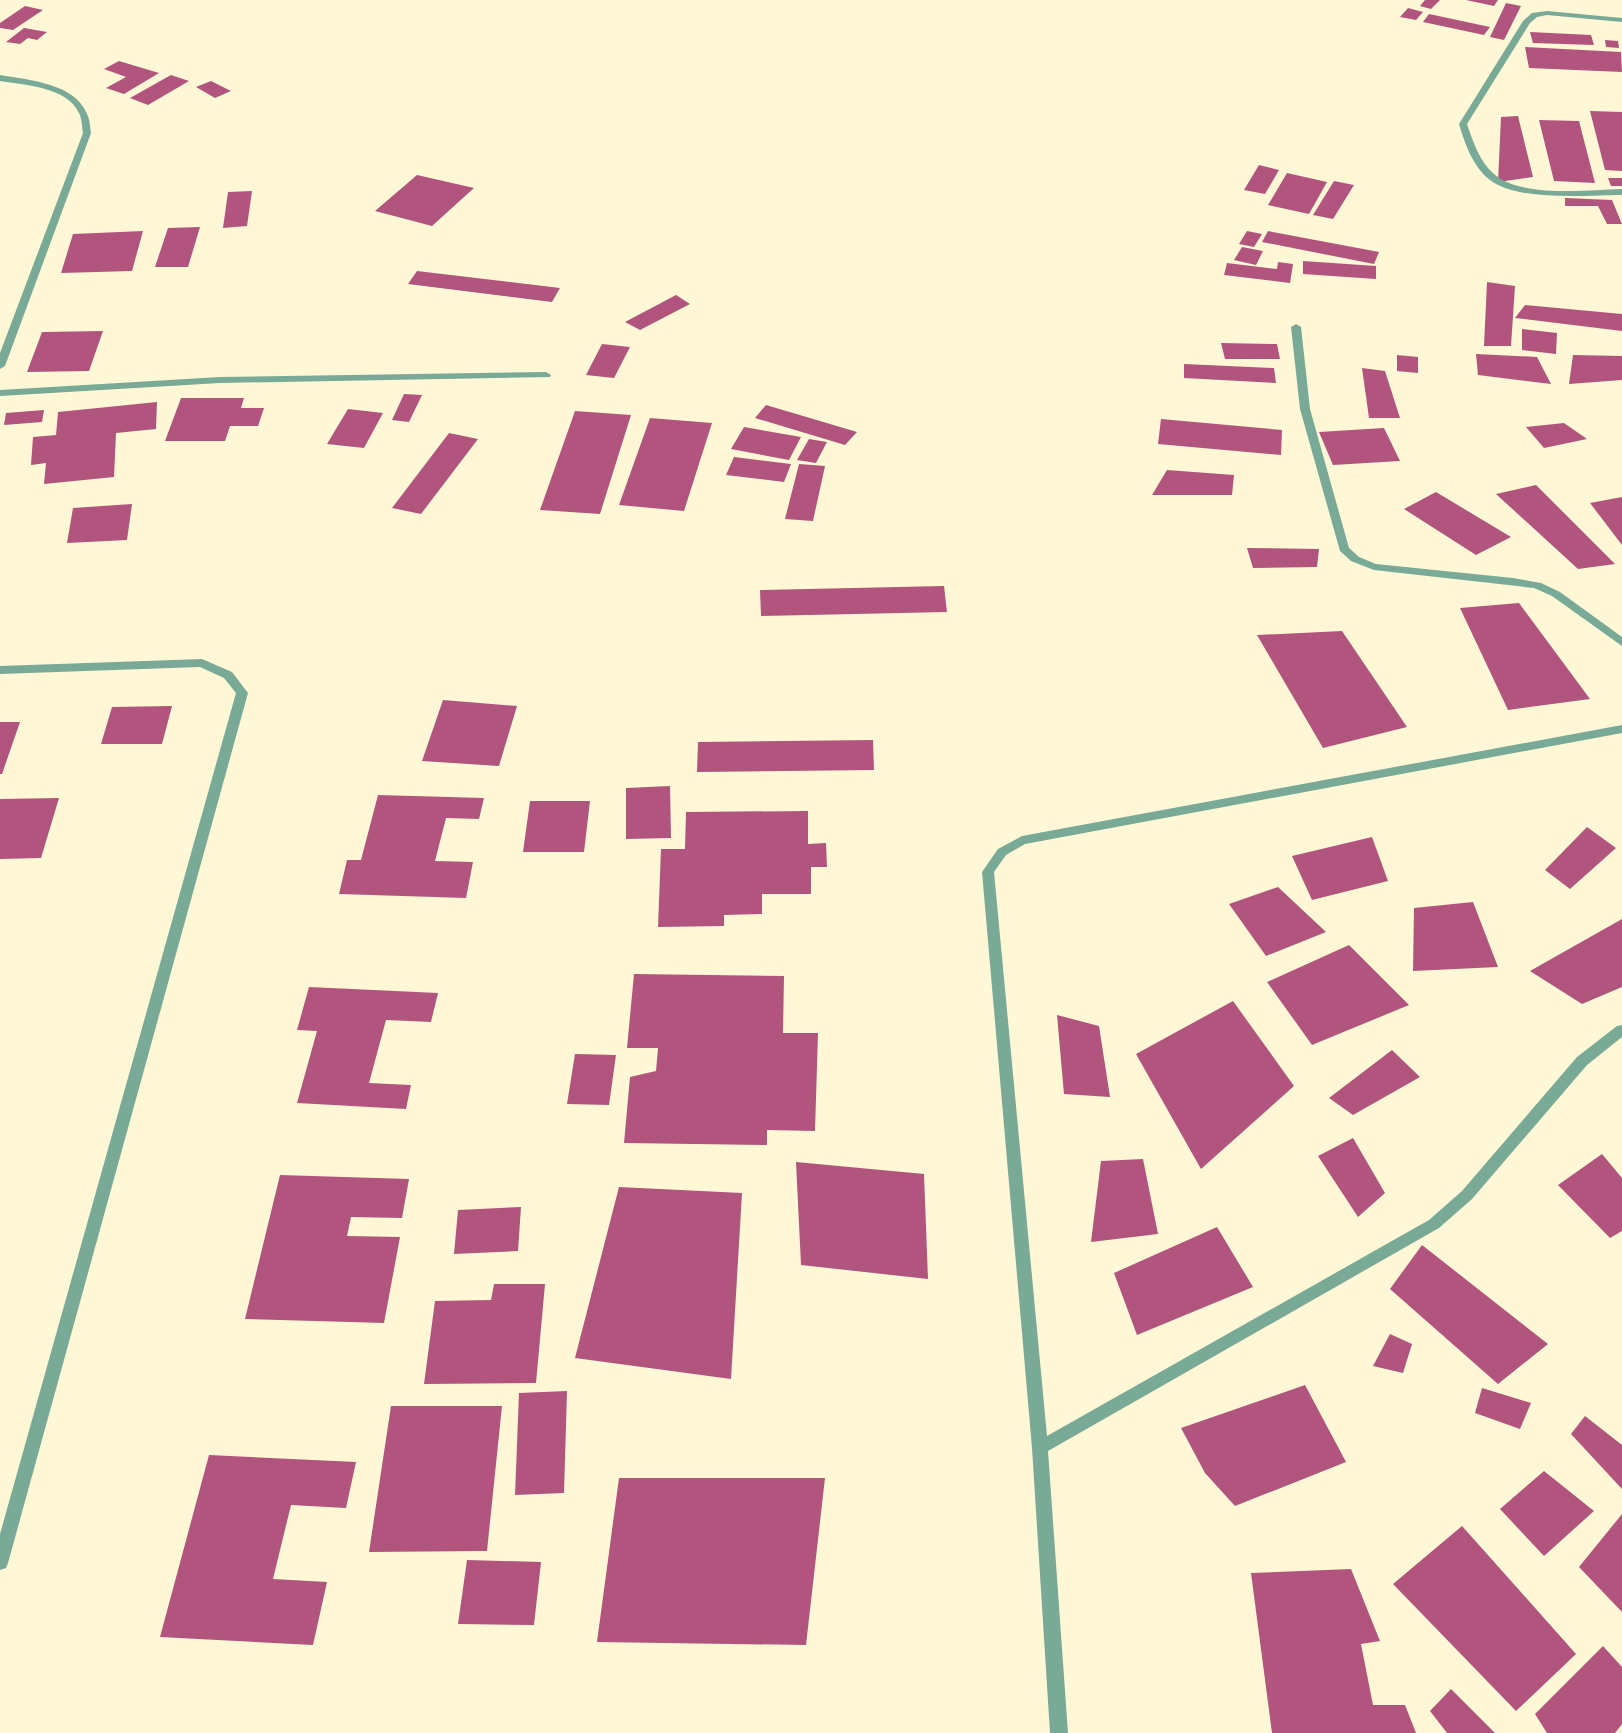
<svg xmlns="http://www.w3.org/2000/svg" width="1622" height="1733" font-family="'Fira Sans',sans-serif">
<rect width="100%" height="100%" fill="#fff7d6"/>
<!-- building -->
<path fill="#b1557e" d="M 1425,0 L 1440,0 L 1431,9 L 1420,6 Z
M 1466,0 L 1498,0 L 1494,6 Z
M 1506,3 L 1521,6 L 1504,40 L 1490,37 Z
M 25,6 L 43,10 L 13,30 L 0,28 L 0,23 Z
M 1408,8 L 1423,12 L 1416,20 L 1400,17 Z
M 1429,14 L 1490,27 L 1484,35 L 1423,22 Z
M 24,28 L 47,32 L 37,40 L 28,38 L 20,44 L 6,42 Z
M 1530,32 L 1591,35 L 1594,45 L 1533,43 Z
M 1605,40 L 1618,41 L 1619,48 L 1606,47 Z
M 1525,47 L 1621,52 L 1622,72 L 1529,68 Z
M 119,61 L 159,73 L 124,94 L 106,88 L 126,77 L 104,69 Z
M 171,75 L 189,81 L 148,105 L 130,98 Z
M 211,81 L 231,91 L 215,98 L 196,87 Z
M 1590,111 L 1622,112 L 1622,171 L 1605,170 Z
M 1518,116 L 1533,177 L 1498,182 L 1501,117 Z
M 1539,120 L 1579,121 L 1595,183 L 1554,181 Z
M 1259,165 L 1279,170 L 1265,194 L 1244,190 Z
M 1287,173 L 1327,182 L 1309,214 L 1268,205 Z
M 417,175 L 474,188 L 432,226 L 375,211 Z
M 1608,178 L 1622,178 L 1622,186 L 1611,186 Z
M 1334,181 L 1354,185 L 1333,219 L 1313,215 Z
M 252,191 L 247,226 L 223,228 L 228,192 Z
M 1565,198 L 1612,200 L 1622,224 L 1607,224 L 1598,206 L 1565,206 Z
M 200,227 L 188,267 L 155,267 L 168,228 Z
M 143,231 L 132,271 L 61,273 L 73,234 Z
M 1247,231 L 1262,234 L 1254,247 L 1239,244 Z
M 1268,231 L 1379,252 L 1374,264 L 1262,242 Z
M 1242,247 L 1263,251 L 1256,265 L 1234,260 Z
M 1303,261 L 1376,266 L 1376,279 L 1303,274 Z
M 1278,262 L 1293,264 L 1290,283 L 1224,275 L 1227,263 L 1277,269 Z
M 417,271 L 560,288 L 552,302 L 408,284 Z
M 1487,282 L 1515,286 L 1511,346 L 1484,346 Z
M 676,295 L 690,304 L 640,330 L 625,322 Z
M 1525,305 L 1622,314 L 1622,331 L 1515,318 Z
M 1522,329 L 1557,333 L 1556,354 L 1522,350 Z
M 103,331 L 89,371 L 27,372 L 42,332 Z
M 1221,343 L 1277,344 L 1280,359 L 1225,359 Z
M 602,344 L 630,347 L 614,378 L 586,375 Z
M 1476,354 L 1537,357 L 1551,384 L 1478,375 Z
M 1397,355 L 1418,357 L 1418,373 L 1397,371 Z
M 1573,355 L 1622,356 L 1622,380 L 1569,384 Z
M 1184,364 L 1274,368 L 1276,383 L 1184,378 Z
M 1362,368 L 1385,371 L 1400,418 L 1369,418 Z
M 404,394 L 422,395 L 409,422 L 392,420 Z
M 181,398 L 244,398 L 241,408 L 264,408 L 258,426 L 230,426 L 225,441 L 165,441 Z
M 157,402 L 156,429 L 116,433 L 114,477 L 44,484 L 46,463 L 31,465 L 33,437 L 56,435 L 58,412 Z
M 766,405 L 857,432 L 845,445 L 755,418 Z
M 348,409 L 383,413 L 364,448 L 327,444 Z
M 44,410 L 42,422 L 4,425 L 6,413 Z
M 575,411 L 631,415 L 600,514 L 540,510 Z
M 650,418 L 712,423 L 684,511 L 619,505 Z
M 1161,419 L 1282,430 L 1281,455 L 1158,444 Z
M 1564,423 L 1587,439 L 1544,448 L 1526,427 Z
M 744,427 L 801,437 L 789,460 L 731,449 Z
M 1384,428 L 1400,461 L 1333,465 L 1319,432 Z
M 449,433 L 478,439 L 421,514 L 392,508 Z
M 809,439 L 827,442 L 816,463 L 797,460 Z
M 734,457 L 791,464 L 784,482 L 726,475 Z
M 799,464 L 825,466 L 813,521 L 785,519 Z
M 1167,470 L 1234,475 L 1232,495 L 1152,495 Z
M 1536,485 L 1615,564 L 1578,569 L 1496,494 Z
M 1436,492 L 1511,537 L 1476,555 L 1404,509 Z
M 1622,497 L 1622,545 L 1590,503 Z
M 132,504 L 127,540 L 67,543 L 73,508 Z
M 1247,548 L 1319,549 L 1317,567 L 1253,568 Z
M 944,586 L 947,612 L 761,616 L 760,590 Z
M 1519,603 L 1590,699 L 1508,710 L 1460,608 Z
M 1342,631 L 1407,727 L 1323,748 L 1257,635 Z
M 443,700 L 517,706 L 499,766 L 422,761 Z
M 172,706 L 162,744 L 101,744 L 112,707 Z
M 0,722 L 20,722 L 2,774 L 0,774 Z
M 873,740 L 874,770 L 697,772 L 698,742 Z
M 670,786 L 671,838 L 626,839 L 626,788 Z
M 378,795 L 484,798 L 479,819 L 446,818 L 435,861 L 473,862 L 466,898 L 339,894 L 347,860 L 361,860 Z
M 59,798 L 41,858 L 0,859 L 0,799 Z
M 530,801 L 590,801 L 584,852 L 523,852 Z
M 808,811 L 808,844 L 826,843 L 827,867 L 811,867 L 811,894 L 762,894 L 762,914 L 724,915 L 724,926 L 658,927 L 661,849 L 685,849 L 686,812 Z
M 1587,827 L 1616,848 L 1570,889 L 1545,870 Z
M 1372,837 L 1388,881 L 1312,900 L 1292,856 Z
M 1278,887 L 1326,932 L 1266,956 L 1229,904 Z
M 1473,902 L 1498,967 L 1413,971 L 1414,908 Z
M 1622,919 L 1622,987 L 1582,1004 L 1530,971 Z
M 1349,945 L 1409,1005 L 1312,1045 L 1267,982 Z
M 634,974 L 784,976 L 783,1033 L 818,1033 L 815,1131 L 767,1130 L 767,1145 L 624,1143 L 630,1077 L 656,1071 L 658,1048 L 627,1048 Z
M 309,987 L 438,993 L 431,1022 L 386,1020 L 369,1083 L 411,1085 L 406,1109 L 297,1103 L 317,1031 L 297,1030 Z
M 1233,1001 L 1294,1086 L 1201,1169 L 1136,1054 Z
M 1057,1015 L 1099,1026 L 1110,1097 L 1064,1094 Z
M 1392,1050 L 1420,1077 L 1353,1115 L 1329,1098 Z
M 575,1054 L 616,1055 L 609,1105 L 567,1104 Z
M 1353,1138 L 1385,1193 L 1358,1217 L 1318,1156 Z
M 1602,1154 L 1622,1178 L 1622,1231 L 1610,1238 L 1558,1185 Z
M 1143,1159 L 1158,1234 L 1091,1242 L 1101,1161 Z
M 796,1162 L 924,1174 L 928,1279 L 801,1265 Z
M 280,1175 L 409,1179 L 402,1218 L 351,1217 L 347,1236 L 400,1237 L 384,1323 L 245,1319 Z
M 619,1187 L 742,1193 L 731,1379 L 575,1358 Z
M 521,1207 L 518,1251 L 454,1254 L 458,1210 Z
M 1217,1227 L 1253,1287 L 1137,1335 L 1114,1273 Z
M 1422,1245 L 1548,1344 L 1498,1384 L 1390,1289 Z
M 494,1284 L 545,1284 L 536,1383 L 424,1384 L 435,1301 L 491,1300 Z
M 1390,1334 L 1412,1344 L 1403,1373 L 1373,1366 Z
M 1305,1385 L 1346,1462 L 1235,1506 L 1205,1473 L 1181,1428 Z
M 1482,1388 L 1531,1403 L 1520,1429 L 1475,1413 Z
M 567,1391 L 564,1493 L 515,1495 L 519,1393 Z
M 391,1406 L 502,1406 L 487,1551 L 369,1552 Z
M 1585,1416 L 1622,1445 L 1622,1489 L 1571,1434 Z
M 209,1455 L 356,1462 L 346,1508 L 291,1505 L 273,1579 L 327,1582 L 313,1645 L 160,1637 Z
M 1544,1471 L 1594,1511 L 1544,1556 L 1500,1509 Z
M 619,1478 L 825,1478 L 806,1645 L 597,1642 Z
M 1622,1514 L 1622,1612 L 1579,1567 Z
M 1462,1526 L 1576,1654 L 1516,1711 L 1393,1584 Z
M 467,1560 L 541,1562 L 534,1625 L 458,1624 Z
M 1351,1569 L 1380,1641 L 1361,1644 L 1373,1705 L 1405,1705 L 1416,1733 L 1272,1733 L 1251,1573 Z
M 1603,1646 L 1622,1667 L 1622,1724 L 1615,1733 L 1547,1733 L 1535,1714 Z
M 1451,1689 L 1495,1733 L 1447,1733 L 1430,1711 Z"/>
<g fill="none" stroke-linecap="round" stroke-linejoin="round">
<!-- minor -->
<path fill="#79a997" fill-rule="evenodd" d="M 1547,11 L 1622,18 L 1622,22 L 1547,15 L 1537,17 L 1530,23 L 1467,124 C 1473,142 1480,162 1494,174 C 1521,198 1588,190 1622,189 L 1622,195 C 1588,195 1518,202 1490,180 C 1473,167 1465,144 1459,124 L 1523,21 L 1532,13 Z
M 0,75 C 28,80 75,83 87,114 C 90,120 90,127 91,133 L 5,366 L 0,369 L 0,353 L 83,133 C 82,127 82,119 79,113 C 67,87 25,85 0,81 Z
M 1296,324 L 1301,327 L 1310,409 L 1349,548 L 1359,557 L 1376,564 L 1513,578 L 1541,583 L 1560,592 L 1622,637 L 1622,646 L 1552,596 L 1534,588 L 1374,570 L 1351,561 L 1340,551 L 1300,409 L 1291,327 Z
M 546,372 L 551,375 L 550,377 L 220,383 L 0,396 L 0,390 L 220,377 Z
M 202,659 L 232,672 L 248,693 L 8,1563 L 6,1568 L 0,1570 L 0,1534 L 236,693 L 224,678 L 200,667 L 0,674 L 0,666 Z
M 1622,725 L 1622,733 L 1025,844 L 1006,855 L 994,872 L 1047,1436 L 1429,1220 L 1462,1191 L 1577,1057 L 1617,1026 L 1622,1025 L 1622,1037 L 1587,1065 L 1472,1199 L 1439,1228 L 1048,1451 L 1068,1733 L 1050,1733 L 1032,1448 L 982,872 L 998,849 L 1022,836 Z"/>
</g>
</svg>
